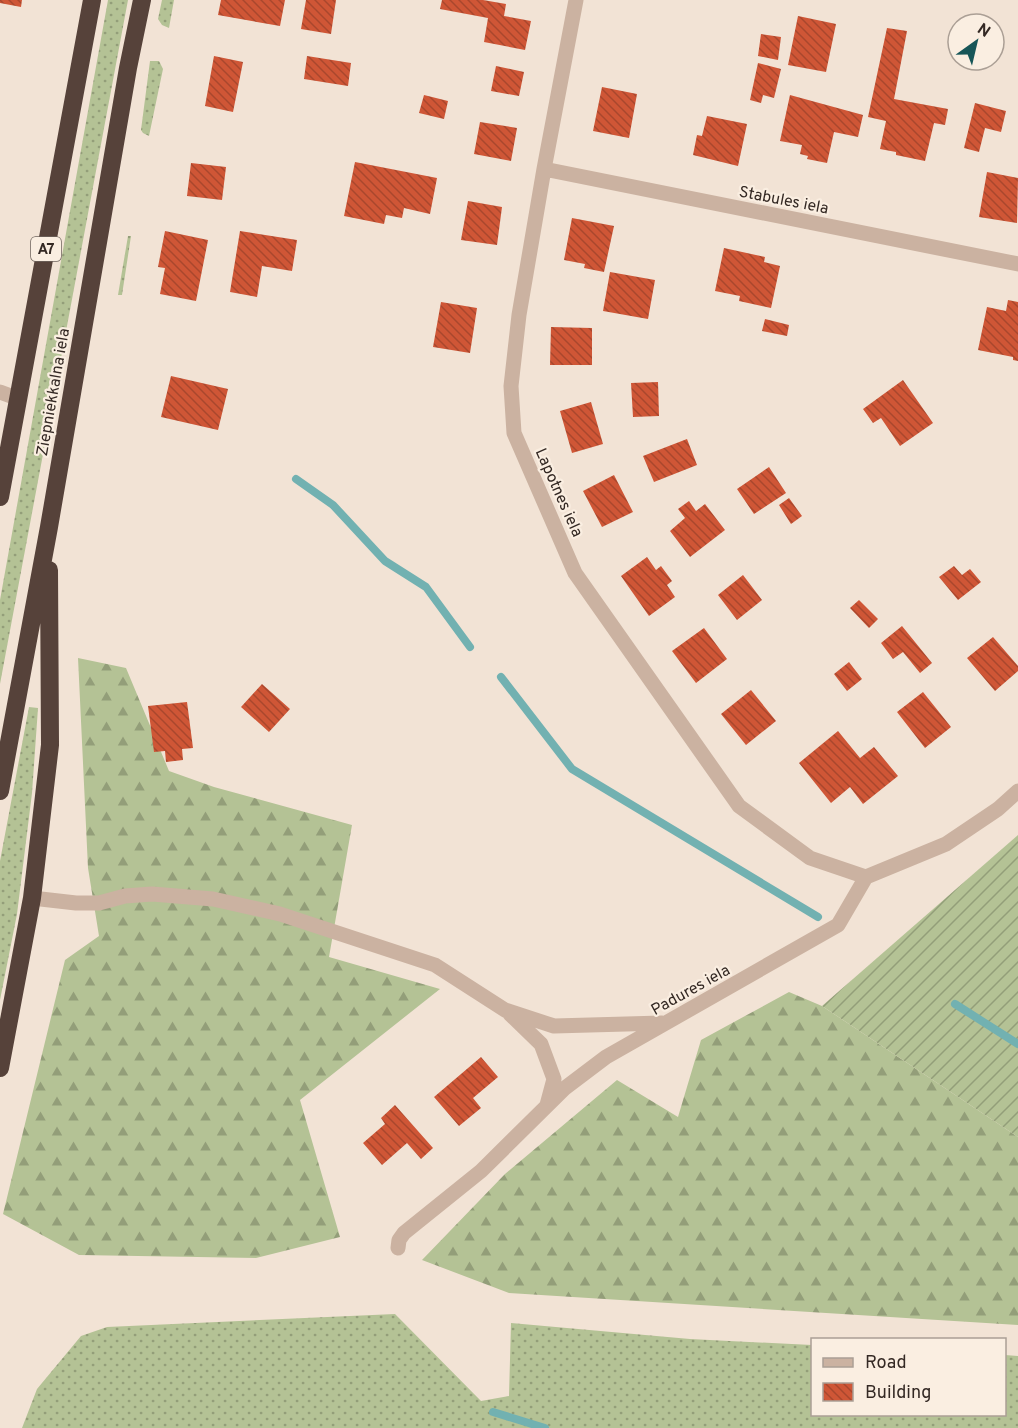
<svg xmlns="http://www.w3.org/2000/svg" width="1018" height="1428" font-family="Overpass,sans-serif">
<defs>
<pattern id="grass-dots" width="8" height="8" patternUnits="userSpaceOnUse" patternTransform="scale(1.5)"><rect width="8" height="8" fill="#b4c295"/><path d="M2 2h.1M6 6h.1" fill="none" stroke="#939e79" stroke-width="1.8" stroke-linecap="round"/></pattern>
<pattern id="forest-firs" width="22" height="20" patternUnits="userSpaceOnUse" patternTransform="scale(1.5)"><rect width="22" height="20" fill="#b4c295"/><path d="M5 1l3.5 6h-7zM16 11l3.5 6h-7z" fill="#939e79"/></pattern>
<pattern id="garden-furrows" width="10" height="10" patternUnits="userSpaceOnUse" patternTransform="scale(1.5)"><rect width="10" height="10" fill="#b4c295"/><path d="M-1 1l2-2M0 10L10 0M9 11l2-2" fill="none" stroke="#939e79"/></pattern>
<pattern id="building-back-hatch" width="6" height="6" patternUnits="userSpaceOnUse" patternTransform="scale(1.5)"><rect width="6" height="6" fill="#cf5636"/><path d="M-1 5l2 2M0 0l6 6M5-1l2 2" fill="none" stroke="#a9472d"/></pattern>
</defs>
<rect width="100%" height="100%" fill="#f2e3d5"/>
<!-- grass -->
<path fill="url(#grass-dots)" d="M 108,0 L 128,0 L 0,684 L 0,600 Z
M 162,0 L 174,0 L 169,28 L 162,25 L 158,19 Z
M 150,61 L 159,61 L 163,69 L 149,136 L 143,133 L 141,130 Z
M 128,236 L 131,236 L 122,295 L 118,295 Z
M 29,707 L 38,708 L 32,793 L 17,914 L 0,1000 L 0,861 Z
M 395,1314 L 481,1401 L 509,1396 L 511,1323 L 690,1339 L 812,1345 L 812,1414 L 1004,1414 L 1005,1355 L 1018,1356 L 1018,1428 L 22,1428 L 37,1389 L 81,1336 L 107,1327 Z"/>
<!-- forest -->
<path fill="url(#forest-firs)" d="M 78,658 L 126,668 L 169,771 L 214,787 L 352,825 L 329,957 L 440,989 L 300,1100 L 340,1237 L 256,1258 L 79,1255 L 3,1214 L 65,960 L 99,936 L 88,868 Z
M 789,992 L 822,1006 L 1018,1137 L 1018,1325 L 509,1293 L 422,1260 L 505,1174 L 617,1080 L 678,1117 L 701,1040 Z"/>
<!-- garden -->
<path fill="url(#garden-furrows)" d="M 1018,835 L 1018,1137 L 822,1006 Z"/>
<g fill="none" stroke-linecap="round" stroke-linejoin="round">
<!-- stream -->
<path stroke="#72b1b1" stroke-width="8" d="M 296,479 L 333,505 L 385,561 L 426,587 L 470,647
M 501,677 L 572,769 L 818,917
M 955,1004 L 1018,1044
M 493,1412 L 545,1428"/>
</g>
<!-- building -->
<path fill="url(#building-back-hatch)" d="M 0,0 L 22,0 L 21,7 L 0,3 Z
M 221,0 L 285,0 L 280,26 L 218,15 Z
M 306,0 L 336,0 L 331,34 L 301,29 Z
M 442,0 L 483,0 L 506,4 L 504,16 L 531,21 L 525,50 L 484,42 L 488,18 L 440,9 Z
M 798,16 L 836,24 L 826,72 L 788,65 Z
M 887,28 L 907,31 L 894,99 L 948,109 L 945,125 L 934,123 L 925,161 L 896,155 L 896,152 L 880,149 L 886,121 L 868,117 Z
M 761,34 L 781,37 L 778,60 L 758,56 Z
M 214,56 L 243,62 L 233,112 L 205,106 Z
M 307,56 L 351,63 L 348,86 L 304,79 Z
M 758,63 L 781,69 L 774,98 L 763,95 L 761,103 L 750,100 Z
M 496,66 L 524,72 L 519,96 L 491,91 Z
M 602,87 L 637,94 L 629,138 L 593,131 Z
M 424,95 L 448,101 L 444,119 L 419,113 Z
M 790,95 L 863,115 L 858,137 L 834,132 L 827,163 L 807,159 L 808,156 L 800,154 L 802,145 L 780,141 Z
M 975,103 L 1006,111 L 1001,132 L 985,128 L 979,152 L 964,148 Z
M 707,116 L 747,124 L 738,166 L 693,155 L 697,135 L 702,136 Z
M 480,122 L 517,128 L 511,161 L 474,154 Z
M 355,162 L 437,178 L 430,214 L 404,208 L 402,218 L 386,215 L 384,224 L 344,216 Z
M 191,163 L 226,167 L 222,200 L 187,196 Z
M 987,172 L 1018,178 L 1017,223 L 979,217 Z
M 468,201 L 502,207 L 497,245 L 461,240 Z
M 572,218 L 614,226 L 604,272 L 584,268 L 585,264 L 564,260 Z
M 165,231 L 208,240 L 196,301 L 160,294 L 165,268 L 158,267 Z
M 240,231 L 297,240 L 292,271 L 262,266 L 257,297 L 230,292 Z
M 724,248 L 765,257 L 764,262 L 780,266 L 771,308 L 739,301 L 740,296 L 715,291 Z
M 610,272 L 655,280 L 648,319 L 603,311 Z
M 1008,300 L 1018,302 L 1018,361 L 1013,360 L 1013,357 L 978,350 L 987,307 L 1006,311 Z
M 441,302 L 477,308 L 470,353 L 433,347 Z
M 765,319 L 789,325 L 787,336 L 762,331 Z
M 551,327 L 592,328 L 592,365 L 550,365 Z
M 171,376 L 228,389 L 218,430 L 161,417 Z
M 903,380 L 933,423 L 900,446 L 881,418 L 873,423 L 863,409 Z
M 658,382 L 659,416 L 633,417 L 631,383 Z
M 591,402 L 603,444 L 572,453 L 560,411 Z
M 687,439 L 697,465 L 654,482 L 643,456 Z
M 769,467 L 786,493 L 754,514 L 737,489 Z
M 614,475 L 633,512 L 602,527 L 583,491 Z
M 789,498 L 802,516 L 791,524 L 779,505 Z
M 689,501 L 696,511 L 705,504 L 725,530 L 690,557 L 670,531 L 685,518 L 678,509 Z
M 647,557 L 656,570 L 661,566 L 672,581 L 667,585 L 675,597 L 649,616 L 621,576 Z
M 954,566 L 962,575 L 970,569 L 981,582 L 958,600 L 939,577 Z
M 743,575 L 762,600 L 737,620 L 718,595 Z
M 859,600 L 878,619 L 869,628 L 850,608 Z
M 902,626 L 932,663 L 920,673 L 903,652 L 893,659 L 881,643 Z
M 704,628 L 727,659 L 696,683 L 672,651 Z
M 993,637 L 1018,666 L 1018,671 L 995,691 L 967,658 Z
M 849,662 L 862,679 L 847,691 L 834,674 Z
M 262,684 L 290,709 L 269,732 L 241,707 Z
M 751,690 L 776,721 L 746,745 L 721,714 Z
M 923,692 L 951,727 L 925,748 L 897,712 Z
M 187,702 L 193,748 L 182,749 L 183,760 L 166,762 L 165,751 L 154,752 L 148,706 Z
M 838,731 L 860,758 L 874,747 L 898,776 L 863,804 L 850,787 L 831,803 L 799,763 Z
M 481,1057 L 498,1077 L 473,1098 L 481,1108 L 459,1126 L 434,1097 Z
M 395,1105 L 433,1148 L 421,1159 L 407,1143 L 382,1165 L 363,1143 L 385,1124 L 381,1118 Z"/>
<g fill="none" stroke-linecap="round" stroke-linejoin="round">
<!-- minor -->
<path stroke="#cbb2a1" stroke-width="15" d="M 576,0 L 544,169 L 519,315 L 511,386 L 514,433 L 575,573 L 739,806 L 810,858 L 866,877
M 544,169 L 1018,264
M 0,392 L 19,399
M 32,898 L 76,903 L 99,903 L 125,896 L 152,894 L 213,899 L 280,914 L 435,965 L 505,1010 L 554,1026 L 662,1023
M 510,1014 L 541,1044 L 554,1079 L 547,1105
M 398,1248 L 399,1240 L 404,1233 L 481,1171 L 565,1088 L 606,1057 L 838,925 L 866,877 L 946,844 L 998,809 L 1018,791"/>
<!-- highway -->
<path stroke="#56423a" stroke-width="18" d="M 0,497 L 92,0
M 0,791 L 49,527 L 128,68 L 142,0
M 0,1068 L 32,898 L 50,745 L 49,570"/>
</g>
<g text-anchor="middle" stroke-width="4.5" stroke-linejoin="round" paint-order="stroke">
<!-- shield labels -->
<rect fill="#faeee1" stroke="#6f645d" stroke-width="1.5" x="31" y="237" width="30" height="24" rx="4.5"/>
<g font-size="15" font-weight="bold" fill="#342924">
<text x="46" y="254">A7</text>
</g>
<!-- street labels -->
<g font-size="16" fill="#342924" stroke="#faeee1">
<text transform="translate(784 199) rotate(11)" y="6">Stabules iela</text>
<text transform="translate(52 392) rotate(-80)" y="6">Ziepniekkalna iela</text>
<text transform="translate(560 492) rotate(66)" y="6">Lapotnes iela</text>
<text transform="translate(690 989) rotate(-29)" y="6">Padures iela</text>
</g>
</g>
<!-- legend -->
<rect x="811" y="1338" width="195" height="78" fill="#faeee1" stroke="#ab9f95" stroke-width="1.5"/>
<rect x="823" y="1358" width="30" height="9" fill="#cbb2a1" stroke="#ab9f95" stroke-width="1.5"/>
<text x="865" y="1368" font-size="18" fill="#342924">Road</text>
<rect x="823" y="1383" width="30" height="18" fill="url(#building-back-hatch)" stroke="#ab9f95" stroke-width="1.5"/>
<text x="865" y="1398" font-size="18" fill="#342924">Building</text>
<!-- north arrow -->
<g transform="translate(976 42) rotate(34)"><circle r="28" fill="#faeee1" stroke="#ab9f95" stroke-width="1.5"/>
<path d="M0-4.5L10 22L0 15L-10 22Z" fill="#175658"/>
<text y="-9" font-size="16" font-weight="bold" text-anchor="middle" fill="#342924">N</text>
</g>
</svg>
